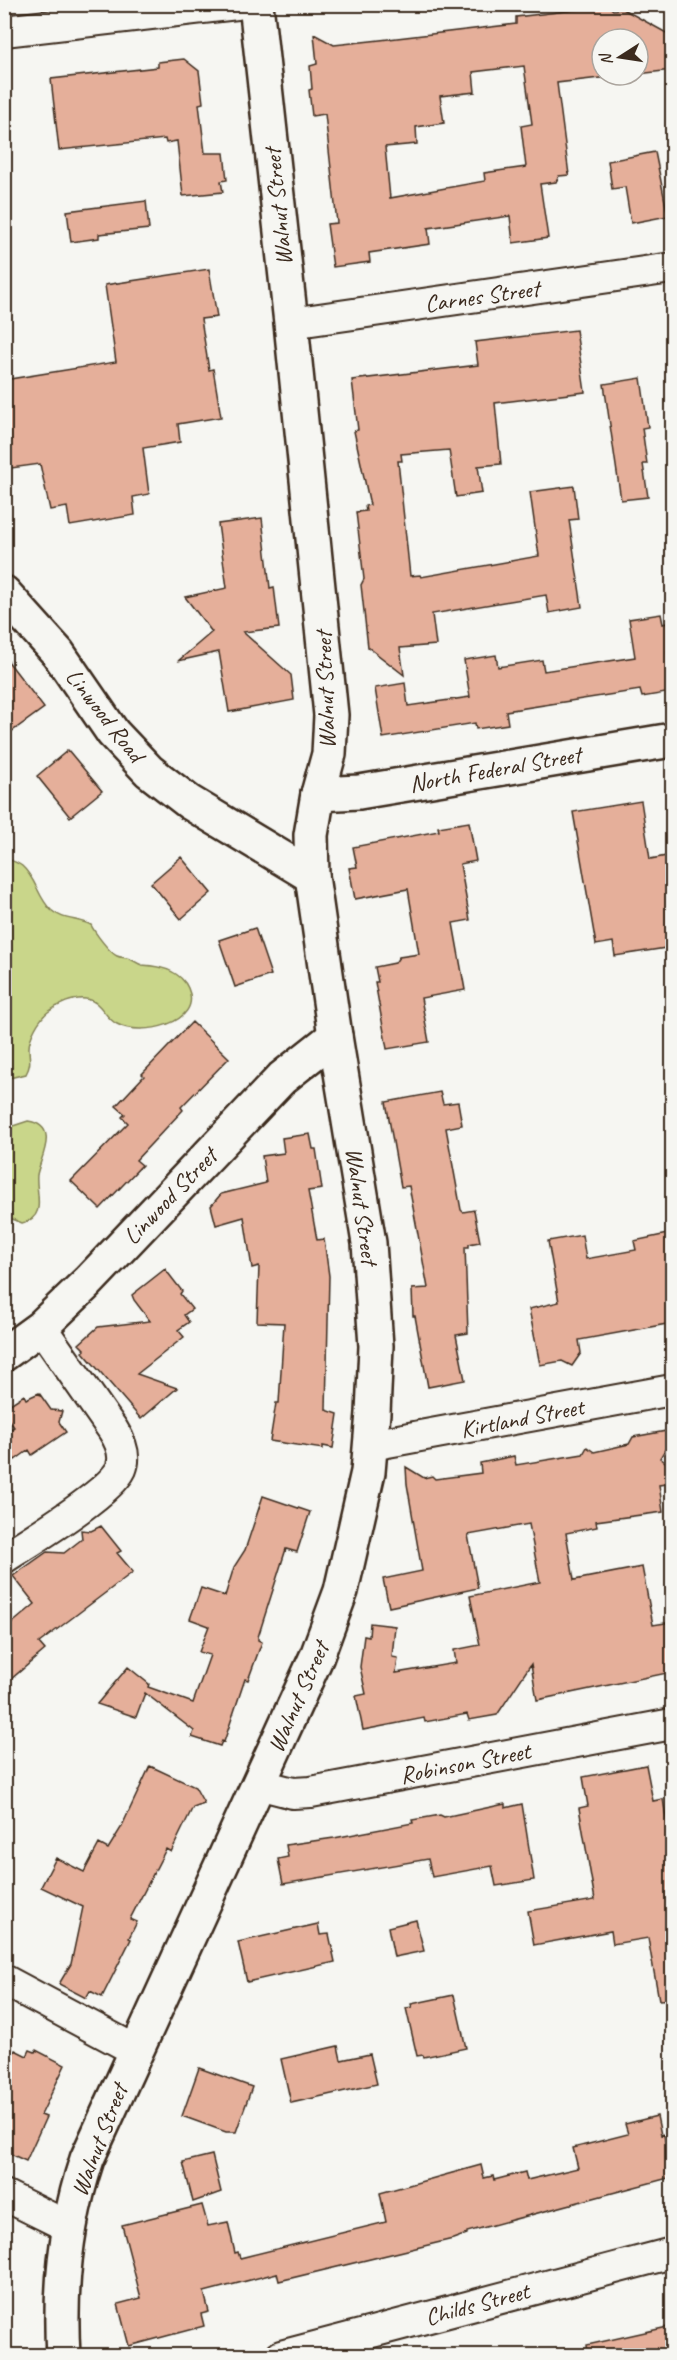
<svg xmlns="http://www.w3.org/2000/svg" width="677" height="2360" font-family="Caveat,sans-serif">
<rect width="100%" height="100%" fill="#f6f6f2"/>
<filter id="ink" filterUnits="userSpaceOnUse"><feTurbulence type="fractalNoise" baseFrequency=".0167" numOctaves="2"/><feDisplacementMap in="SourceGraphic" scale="12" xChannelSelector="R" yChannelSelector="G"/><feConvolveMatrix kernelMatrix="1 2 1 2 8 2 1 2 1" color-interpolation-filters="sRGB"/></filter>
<g filter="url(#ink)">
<!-- green -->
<path fill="#c9d68a" stroke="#828054" stroke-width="1.5" d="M 4,858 C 10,860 17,862 22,866 C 36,878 38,898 51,910 C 63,921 79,918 91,925 C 95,933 110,953 117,956 C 121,958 126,957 130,959 C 135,961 138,964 142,965 C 160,966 180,970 188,988 C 204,1024 140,1037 117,1024 C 104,1018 102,1001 86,999 C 74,997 57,1005 48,1012 C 39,1019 29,1037 29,1048 C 29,1059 32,1063 26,1074 L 5,1079 Z
M 28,1121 C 61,1126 40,1158 37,1175 C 35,1193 48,1217 22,1223 L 5,1216 L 5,1132 L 13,1126 Z"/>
<!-- building -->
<path fill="#e5af9a" stroke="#3b2a1e" stroke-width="1.5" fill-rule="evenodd" d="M 609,6 L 613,10 L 623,9 L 672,36 L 672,70 L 638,74 L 638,39 L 602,39 L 602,75 L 626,75 L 557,83 L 569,175 L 559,176 L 556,182 L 540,184 L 548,238 L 513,243 L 510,216 L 428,228 L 430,244 L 369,253 L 370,262 L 333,267 L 327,224 L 337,223 L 325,114 L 312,116 L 309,90 L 312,89 L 310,66 L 317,64 L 314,34 L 334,45 L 380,40 L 516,24 L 516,17 ZM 524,66 L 532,124 L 521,126 L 526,167 L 484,173 L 485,181 L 390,198 L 385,147 L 417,144 L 416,127 L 444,123 L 440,96 L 475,92 L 473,72 Z
M 184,59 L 199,71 L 203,103 L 199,104 L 205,153 L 224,153 L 227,180 L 221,181 L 223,192 L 183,196 L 177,141 L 166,143 L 165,139 L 59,150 L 51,79 L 158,67 L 158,62 Z
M 655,152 L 668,216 L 631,223 L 625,187 L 612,189 L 608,161 Z
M 146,201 L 149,229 L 99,234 L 99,238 L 71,242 L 67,211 Z
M 209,269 L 217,317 L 201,319 L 209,370 L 213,369 L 221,417 L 178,424 L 180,442 L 143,448 L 149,494 L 133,497 L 135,515 L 70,526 L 67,507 L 50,510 L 40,464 L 4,469 L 4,380 L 116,362 L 105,285 Z
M 576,330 L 585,392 L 495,403 L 501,464 L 478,466 L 482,493 L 456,497 L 449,450 L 401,454 L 402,461 L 398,461 L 410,576 L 420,575 L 421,577 L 539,556 L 530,492 L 574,486 L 578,519 L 569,520 L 582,607 L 549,613 L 546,595 L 432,614 L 436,645 L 400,648 L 404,675 L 368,647 L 361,585 L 364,579 L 356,512 L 366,511 L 365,506 L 370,505 L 354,431 L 358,430 L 352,380 L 478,365 L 475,342 Z
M 641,378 L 648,427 L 642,428 L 647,464 L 643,464 L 648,497 L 621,500 L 604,384 Z
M 262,518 L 270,588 L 274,587 L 279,628 L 243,632 L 291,675 L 294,700 L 229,712 L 219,652 L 178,661 L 212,632 L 185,597 L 227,588 L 218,524 Z
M 661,614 L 663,624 L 667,623 L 672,650 L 667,651 L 672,692 L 642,697 L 640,690 L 506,711 L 508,724 L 476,729 L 475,723 L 383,738 L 375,688 L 405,683 L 408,706 L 470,697 L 464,660 L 496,655 L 498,667 L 542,660 L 544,671 L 635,657 L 629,619 Z
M 4,656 L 44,708 L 4,737 Z
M 68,750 L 102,791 L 70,817 L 37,776 Z
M 641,801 L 650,859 L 672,855 L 672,947 L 615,956 L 613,942 L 596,945 L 573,812 Z
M 469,822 L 476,861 L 460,864 L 470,920 L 453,923 L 465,990 L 421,998 L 429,1042 L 387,1049 L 375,982 L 378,982 L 375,967 L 395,963 L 399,957 L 419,954 L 408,889 L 355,899 L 349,868 L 357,867 L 353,847 L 439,831 L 438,827 Z
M 181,857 L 211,893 L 181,919 L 151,883 Z
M 255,928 L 271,975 L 235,987 L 219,940 Z
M 192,1022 L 229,1058 L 181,1107 L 183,1110 L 136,1160 L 142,1165 L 100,1209 L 71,1181 L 128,1123 L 122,1117 L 125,1114 L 116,1106 L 144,1076 L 142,1074 Z
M 440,1092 L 443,1104 L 458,1102 L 462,1125 L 446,1128 L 461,1210 L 463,1212 L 474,1210 L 480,1242 L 469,1244 L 469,1247 L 465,1247 L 468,1333 L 456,1335 L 465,1380 L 428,1387 L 415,1316 L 413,1316 L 412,1289 L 428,1288 L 409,1186 L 401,1187 L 386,1102 Z
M 310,1134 L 313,1149 L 316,1149 L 322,1189 L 308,1191 L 317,1240 L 324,1239 L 329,1276 L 326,1410 L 338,1414 L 333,1448 L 323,1446 L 323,1449 L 270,1441 L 276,1403 L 279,1403 L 284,1323 L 257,1322 L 259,1266 L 252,1268 L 244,1217 L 216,1225 L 211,1206 L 221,1194 L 266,1183 L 262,1156 L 284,1153 L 282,1138 Z
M 672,1233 L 672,1323 L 579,1340 L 581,1353 L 572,1366 L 562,1361 L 540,1365 L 529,1309 L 559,1302 L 548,1241 L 582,1235 L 586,1259 L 636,1250 L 634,1241 Z
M 165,1269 L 182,1291 L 180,1294 L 192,1309 L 184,1315 L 189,1322 L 178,1330 L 184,1337 L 137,1374 L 177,1388 L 141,1419 L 83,1352 L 85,1350 L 79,1344 L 98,1327 L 150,1321 L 134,1300 L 132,1295 Z
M 39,1393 L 51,1410 L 62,1411 L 59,1422 L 66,1432 L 32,1455 L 29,1450 L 15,1460 L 4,1445 L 4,1433 L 14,1427 L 4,1413 L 4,1408 L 24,1395 L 26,1399 Z
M 672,1430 L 672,1438 L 660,1458 L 672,1467 L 672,1476 L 666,1484 L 659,1485 L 663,1512 L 596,1521 L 597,1527 L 566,1533 L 574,1580 L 642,1567 L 653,1625 L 672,1622 L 672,1672 L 537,1700 L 531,1664 L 497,1715 L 469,1720 L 467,1714 L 425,1722 L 424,1718 L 363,1730 L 356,1696 L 366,1694 L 360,1667 L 364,1636 L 369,1637 L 370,1623 L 395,1626 L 392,1657 L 398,1658 L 396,1673 L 456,1663 L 454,1650 L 480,1645 L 470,1596 L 540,1582 L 529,1524 L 468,1535 L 478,1588 L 389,1607 L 383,1579 L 422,1571 L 407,1484 L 406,1467 L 424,1478 L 432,1476 L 435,1479 L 481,1473 L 480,1463 L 514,1456 L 516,1465 L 583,1454 L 587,1447 L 594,1452 L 629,1444 L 633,1437 Z
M 263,1496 L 310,1512 L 297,1552 L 286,1549 L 258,1637 L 258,1640 L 262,1642 L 248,1680 L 245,1679 L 224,1742 L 222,1741 L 220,1746 L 192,1737 L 194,1731 L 145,1693 L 136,1717 L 97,1704 L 128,1667 L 149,1684 L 148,1687 L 193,1703 L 210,1655 L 199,1652 L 209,1626 L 190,1619 L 201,1588 L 225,1596 L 234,1567 L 245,1550 Z
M 101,1526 L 121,1551 L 117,1553 L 133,1572 L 39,1643 L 45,1650 L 4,1685 L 4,1630 L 35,1604 L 13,1576 L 47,1552 L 64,1553 L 82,1539 L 81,1530 L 91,1531 Z
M 646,1765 L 653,1801 L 663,1799 L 672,1853 L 672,1999 L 659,2000 L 648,1938 L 613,1944 L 611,1931 L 534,1945 L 528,1911 L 595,1900 L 579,1808 L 588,1806 L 583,1777 Z
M 150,1766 L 195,1787 L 204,1803 L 193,1807 L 171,1852 L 166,1849 L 130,1919 L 137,1922 L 129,1938 L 131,1939 L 102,1997 L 90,1991 L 86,1998 L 59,1984 L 71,1964 L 83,1907 L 41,1887 L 56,1858 L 84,1872 L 99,1844 L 108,1849 L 121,1828 Z
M 505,1804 L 505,1808 L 522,1804 L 534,1880 L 496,1886 L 492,1866 L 432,1877 L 428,1859 L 283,1884 L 278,1859 L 288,1857 L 286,1845 L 334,1838 L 413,1823 L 412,1820 L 440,1815 L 444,1817 Z
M 416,1920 L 424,1951 L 394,1957 L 388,1927 Z
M 318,1924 L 320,1935 L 329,1934 L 335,1962 L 247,1982 L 238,1942 Z
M 454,1995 L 466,2048 L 424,2057 L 423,2055 L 417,2056 L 406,2008 L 412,2007 L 411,2004 Z
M 338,2046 L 341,2060 L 370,2054 L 377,2084 L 291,2103 L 281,2059 Z
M 15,2050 L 27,2056 L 30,2050 L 35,2052 L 36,2050 L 65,2065 L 41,2115 L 46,2117 L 26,2161 L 4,2151 L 4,2073 Z
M 199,2068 L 252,2087 L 236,2132 L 226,2132 L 182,2116 Z
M 657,2116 L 661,2135 L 664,2134 L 672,2177 L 467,2232 L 467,2234 L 453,2239 L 279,2281 L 277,2273 L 204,2292 L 209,2312 L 201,2314 L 204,2326 L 129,2346 L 118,2304 L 141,2298 L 122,2225 L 202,2205 L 208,2226 L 228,2222 L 235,2253 L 238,2252 L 240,2258 L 386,2222 L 380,2193 L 481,2165 L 484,2178 L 493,2176 L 494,2180 L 525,2172 L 527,2180 L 578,2168 L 573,2148 L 628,2134 L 625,2124 Z
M 212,2155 L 221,2192 L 193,2202 L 183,2162 Z
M 672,2326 L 672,2355 L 588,2355 L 587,2345 Z"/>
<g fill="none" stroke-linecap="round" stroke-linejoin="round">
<!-- minor casing -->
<g stroke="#3b2a1e" stroke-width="34">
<path id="minor" d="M 4,31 L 237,4
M 291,323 L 672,268
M 371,1445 L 672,1390
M 4,1558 C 30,1541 110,1493 121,1469 C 127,1455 120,1441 113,1430 L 41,1327
M 258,1784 L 293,1793 L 311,1792 L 672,1724
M 4,1980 L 135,2050
M 4,2195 L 69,2227
M 281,2356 L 672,2253"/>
</g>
<!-- tertiary casing -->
<g stroke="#3b2a1e" stroke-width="38">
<path id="tertiary" d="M 4,593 L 58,653 L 113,733 L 149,771 L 189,802 L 312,876
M 318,794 L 359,792 L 672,740
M 4,1354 L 41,1327 L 88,1282 L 282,1078 L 335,1036"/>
</g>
<!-- secondary casing -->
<g stroke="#3b2a1e" stroke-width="38">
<path id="secondary" d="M 312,876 L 311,835 L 318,794"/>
</g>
<!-- primary casing -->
<g stroke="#3b2a1e" stroke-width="38">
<path id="primary" d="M 256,4 L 291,323 L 331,715 L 329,754 L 318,794
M 63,2356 C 59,2289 66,2222 87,2159 L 317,1656 L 341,1591 L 368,1472 L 373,1413 L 376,1346 L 369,1243 L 335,1036 L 312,876"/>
</g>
<!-- minor -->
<use href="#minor" stroke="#f6f6f2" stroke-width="30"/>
<!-- tertiary -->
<use href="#tertiary" stroke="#f6f6f2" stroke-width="33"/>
<!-- secondary -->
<use href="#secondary" stroke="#f6f6f2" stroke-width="33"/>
<!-- primary -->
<use href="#primary" stroke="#f6f6f2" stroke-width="33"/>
</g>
</g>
<g text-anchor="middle" stroke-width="4.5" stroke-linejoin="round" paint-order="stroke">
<!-- street labels -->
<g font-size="24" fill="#3b2a1e" stroke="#f6f6f2">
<text transform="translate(278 207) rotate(-96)" y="8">Walnut Street</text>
<text transform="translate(482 296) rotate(-8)" y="8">Carnes Street</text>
<text transform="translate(325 690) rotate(-92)" y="8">Walnut Street</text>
<text transform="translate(105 715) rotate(52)" y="8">Linwood Road</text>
<text transform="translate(495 769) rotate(-10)" y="8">North Federal Street</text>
<text transform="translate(170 1196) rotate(-46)" y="8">Linwood Street</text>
<text transform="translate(362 1206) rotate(82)" y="8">Walnut Street</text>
<text transform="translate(522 1418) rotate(-11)" y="8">Kirtland Street</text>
<text transform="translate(298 1697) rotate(-66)" y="8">Walnut Street</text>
<text transform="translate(465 1763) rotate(-11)" y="8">Robinson Street</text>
<text transform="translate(99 2140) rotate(-69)" y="8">Walnut Street</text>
<text transform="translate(477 2304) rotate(-15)" y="8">Childs Street</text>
</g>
</g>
<!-- margin -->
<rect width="677" height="2360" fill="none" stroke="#f6f6f2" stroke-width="24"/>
<rect x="12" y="12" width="653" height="2336" fill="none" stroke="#3b2a1e" stroke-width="2" filter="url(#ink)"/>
<!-- north arrow -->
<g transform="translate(620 57) rotate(258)"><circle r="28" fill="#f6f6f2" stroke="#aba49d" stroke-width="1.5"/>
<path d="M0-4.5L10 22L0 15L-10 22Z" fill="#3b2a1e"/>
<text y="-9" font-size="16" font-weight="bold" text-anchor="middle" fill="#3b2a1e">N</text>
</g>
</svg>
